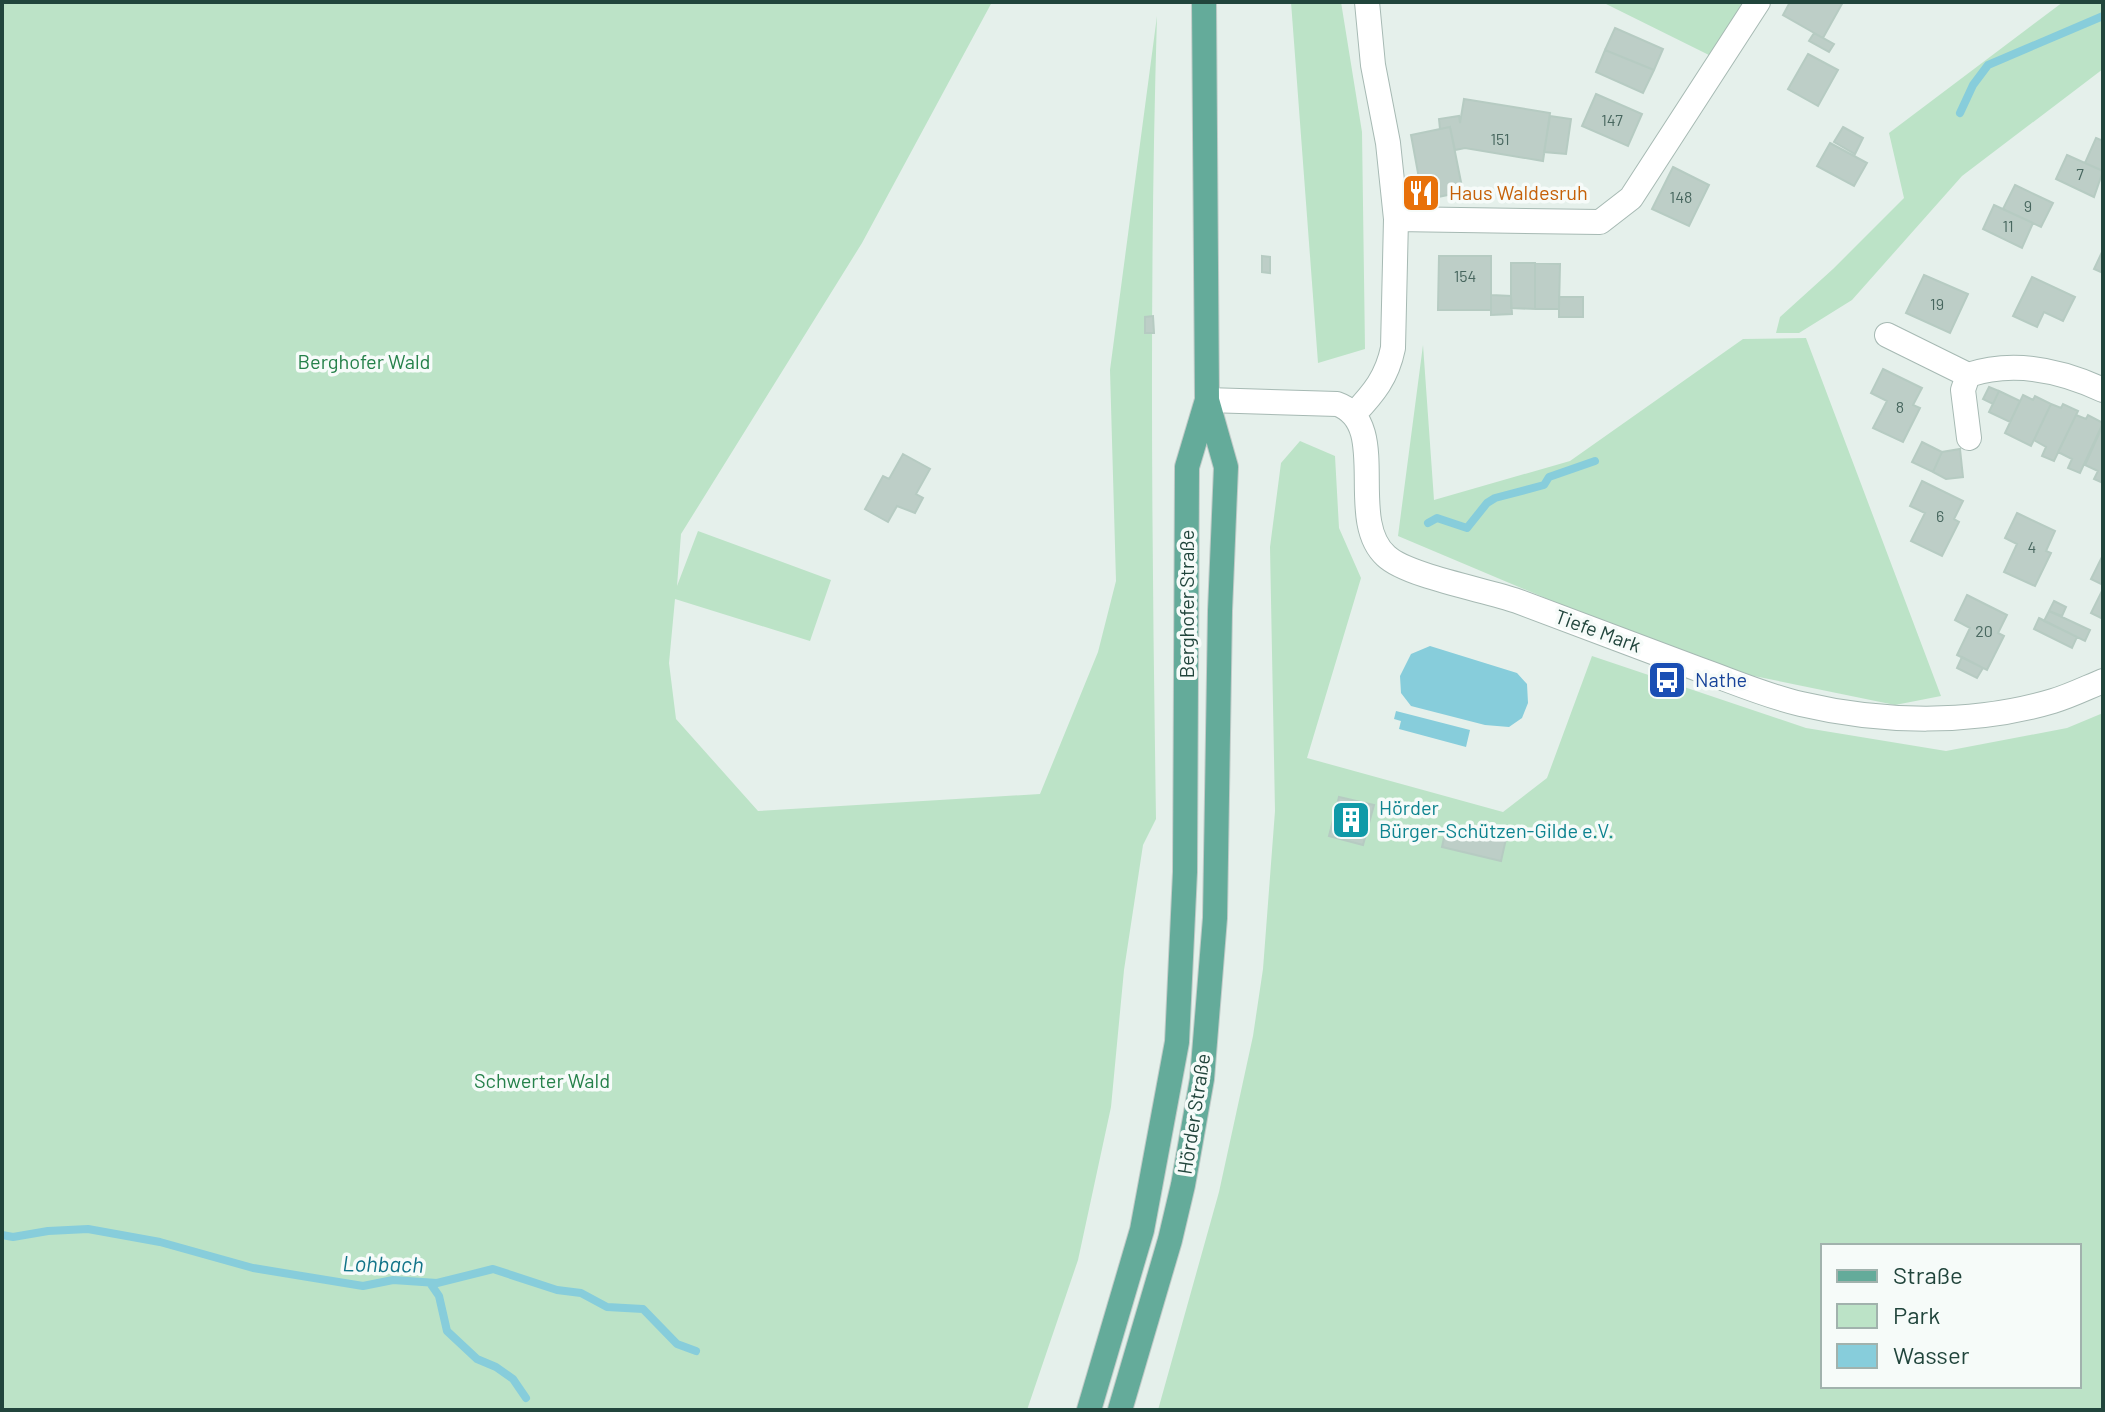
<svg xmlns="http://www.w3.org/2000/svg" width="2105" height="1412" font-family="Barlow,sans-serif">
<rect width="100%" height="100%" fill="#e5f0eb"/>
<!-- green -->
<path fill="#bce3c7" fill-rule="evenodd" d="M 2,2 L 992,2 L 862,243 L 681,534 L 677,586 L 698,531 L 831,580 L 810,641 L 675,599 L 669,663 L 676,719 L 758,811 L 1040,794 L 1098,652 L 1116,581 L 1110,370 L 1157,16 C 1149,284 1152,552 1156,819 L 1143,845 L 1124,970 L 1111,1107 L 1078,1260 L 1027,1410 L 2,1410 Z
M 1291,2 L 1341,2 L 1362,132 L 1365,349 L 1318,363 Z
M 1602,2 L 1742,2 L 1715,58 Z
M 2063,2 L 2103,2 L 2103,69 L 1962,176 L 1852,300 L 1799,333 L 1776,333 L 1780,317 L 1833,269 L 1904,198 L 1889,133 Z
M 1806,338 L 1941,696 L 1895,705 L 1749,675 L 1588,616 L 1398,536 L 1423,345 L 1434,500 L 1570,461 L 1743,339 Z
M 1300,441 L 1335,456 L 1339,528 L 1361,578 L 1307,758 L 1503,812 L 1547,778 L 1592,656 L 1806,728 L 1946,751 L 2067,728 L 2103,713 L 2103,1410 L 1158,1410 L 1219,1192 L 1253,1036 L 1263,969 L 1275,811 L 1270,547 L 1281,463 ZM 1823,1246 L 2079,1246 L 2079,1386 L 1823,1386 Z"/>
<!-- water -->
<path fill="#87cddb" d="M 1430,646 L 1517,673 L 1527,684 L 1528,703 L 1522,718 L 1509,727 L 1485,725 L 1411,706 L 1401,693 L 1400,676 L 1411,654 Z
M 1396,711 L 1470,730 L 1466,747 L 1399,729 L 1401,721 L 1394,719 Z"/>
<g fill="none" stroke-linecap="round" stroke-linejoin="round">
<!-- stream -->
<path stroke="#87cddb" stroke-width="8" d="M 1960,113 L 1973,85 L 1988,65 L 2103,16
M 1428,523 L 1437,518 L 1467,528 L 1487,503 L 1495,498 L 1544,485 L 1549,477 L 1595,461
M 2,1235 L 13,1237 L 48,1231 L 88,1229 L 160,1242 L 253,1268 L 363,1286 L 393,1280 L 437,1283 L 493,1269 L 557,1290 L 581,1293 L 607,1307 L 643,1309 L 677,1344 L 696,1351
M 430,1283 L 439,1296 L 447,1331 L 477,1359 L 496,1367 L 513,1379 L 526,1398"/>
</g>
<!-- building -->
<path fill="#bdcec7" stroke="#b6cbc2" stroke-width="2" d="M 1790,2 L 1843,2 L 1823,38 L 1783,15 Z
M 1615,28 L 1663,49 L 1654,70 L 1605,50 Z
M 1814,33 L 1834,44 L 1829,52 L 1809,41 Z
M 1605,50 L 1654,70 L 1643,93 L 1596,72 Z
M 1808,54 L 1838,70 L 1818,106 L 1788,89 Z
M 1596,94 L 1642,114 L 1628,146 L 1582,126 Z
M 1464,99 L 1550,113 L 1543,161 L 1465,148 L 1455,150 L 1450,127 L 1440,129 L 1439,119 L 1459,116 L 1460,123 Z
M 1550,116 L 1571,119 L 1566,154 L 1544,152 Z
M 1450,127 L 1463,192 L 1423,200 L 1411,135 Z
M 1843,127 L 1863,138 L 1855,154 L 1834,142 Z
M 2096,138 L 2103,141 L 2103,171 L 2085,163 Z
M 1830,143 L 1867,163 L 1854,186 L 1817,166 Z
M 2067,155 L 2103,171 L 2094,197 L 2056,179 Z
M 1673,167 L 1709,185 L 1689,226 L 1652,209 Z
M 2015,185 L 2053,203 L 2041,227 L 2003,209 Z
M 1994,205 L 2033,223 L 2022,248 L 1983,229 Z
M 2103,250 L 2103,273 L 2094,269 Z
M 1262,256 L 1270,257 L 1270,273 L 1262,272 Z
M 1439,256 L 1491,256 L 1491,310 L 1438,310 Z
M 1511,263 L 1535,263 L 1535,309 L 1511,308 Z
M 1535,263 L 1560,264 L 1559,309 L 1535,309 Z
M 1924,275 L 1968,294 L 1950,333 L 1906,313 Z
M 2032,277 L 2075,297 L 2063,321 L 2044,312 L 2037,327 L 2013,316 Z
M 1491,295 L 1511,296 L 1512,314 L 1491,315 Z
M 1559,297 L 1583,297 L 1583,317 L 1559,317 Z
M 1153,316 L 1154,333 L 1145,333 L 1145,317 Z
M 1883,369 L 1922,388 L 1913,405 L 1920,408 L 1903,442 L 1873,428 L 1887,401 L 1871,393 Z
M 1989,387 L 1999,391 L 1993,404 L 1983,399 Z
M 1999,391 L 2020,401 L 2010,422 L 1989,412 Z
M 2023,395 L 2033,400 L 2035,396 L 2051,404 L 2031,446 L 2005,433 Z
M 2051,404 L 2061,408 L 2063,404 L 2078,411 L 2054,461 L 2042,456 L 2046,447 L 2034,440 Z
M 2076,415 L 2086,419 L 2088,415 L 2103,423 L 2080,473 L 2068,468 L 2072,459 L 2058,452 Z
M 2102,427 L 2103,428 L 2103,483 L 2094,479 L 2098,471 L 2085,465 Z
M 1922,442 L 1942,452 L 1933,472 L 1912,462 Z
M 1960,449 L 1963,477 L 1946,479 L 1933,472 L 1942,452 Z
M 903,454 L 930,469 L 916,494 L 923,498 L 915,513 L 897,506 L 888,522 L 865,509 L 883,476 L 889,479 Z
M 1922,481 L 1963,501 L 1954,519 L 1959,522 L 1942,556 L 1911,541 L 1925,513 L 1910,506 Z
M 2017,513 L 2055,531 L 2046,551 L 2051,553 L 2035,586 L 2004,572 L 2017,544 L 2005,538 Z
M 2103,555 L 2103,585 L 2091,579 Z
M 2103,589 L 2103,619 L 2091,613 Z
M 1967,595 L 2007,615 L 1998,633 L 2004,636 L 1987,670 L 1957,655 L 1970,628 L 1955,620 Z
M 2054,601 L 2066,607 L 2062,616 L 2049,611 Z
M 2049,611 L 2090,630 L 2085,641 L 2044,621 Z
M 2039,618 L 2077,637 L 2072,648 L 2034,629 Z
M 1962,657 L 1983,668 L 1977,678 L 1957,668 Z
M 1339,797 L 1374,805 L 1363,845 L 1329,836 Z
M 1447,824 L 1506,839 L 1501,861 L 1442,847 Z"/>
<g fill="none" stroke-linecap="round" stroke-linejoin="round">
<!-- minor casing -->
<g stroke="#a6b9b3" stroke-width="26">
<path id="minor" d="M 1396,219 L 1600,222 L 1631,198 L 1758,2
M 1887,335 L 1968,375 C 2013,360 2060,370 2103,390
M 1968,375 L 1963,390 L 1969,438
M 1207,400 L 1337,404 C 1392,423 1345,519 1386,556 C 1407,576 1486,590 1517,601 C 1577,624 1638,646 1698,669 C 1732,681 1766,696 1801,704 C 1881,723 1973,725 2053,701 C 2070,696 2086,688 2103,681
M 1354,414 C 1374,393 1387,377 1393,348 L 1396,219 L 1388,143 L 1373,65 L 1367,2"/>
</g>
<!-- major casing -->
<g stroke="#c1cbc8" stroke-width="26">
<path id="major" d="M 1089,1410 L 1142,1230 L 1177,1042 L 1185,872 L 1187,467 L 1207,400
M 1120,1410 L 1170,1240 L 1183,1185 L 1202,1079 L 1215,918 L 1220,611 L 1226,467 L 1207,400 L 1204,2"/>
</g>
<!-- minor -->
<use href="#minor" stroke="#fff" stroke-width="24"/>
<!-- major -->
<use href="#major" stroke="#64ab9a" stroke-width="24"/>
</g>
<!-- icons -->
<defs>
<g id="restaurant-square" transform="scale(2)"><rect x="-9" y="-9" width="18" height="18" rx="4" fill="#e8710a" stroke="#f6fbf9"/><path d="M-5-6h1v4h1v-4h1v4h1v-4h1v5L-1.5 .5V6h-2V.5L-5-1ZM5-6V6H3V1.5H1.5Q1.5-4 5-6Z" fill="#fff"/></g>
<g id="bus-square" transform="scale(2)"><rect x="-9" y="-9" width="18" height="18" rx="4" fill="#1a4fb4" stroke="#f6fbf9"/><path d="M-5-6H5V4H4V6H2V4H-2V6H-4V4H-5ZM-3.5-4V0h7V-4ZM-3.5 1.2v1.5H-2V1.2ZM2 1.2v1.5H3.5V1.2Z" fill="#fff"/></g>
<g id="building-square" transform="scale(2)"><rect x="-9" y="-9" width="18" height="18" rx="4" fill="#0f9aa8" stroke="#f6fbf9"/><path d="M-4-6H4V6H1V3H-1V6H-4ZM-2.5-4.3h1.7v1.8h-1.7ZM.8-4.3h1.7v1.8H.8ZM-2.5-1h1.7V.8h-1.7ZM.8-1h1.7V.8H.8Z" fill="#fff"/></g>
</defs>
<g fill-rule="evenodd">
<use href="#restaurant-square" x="1421" y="193"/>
<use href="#bus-square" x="1667" y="680"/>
<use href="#building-square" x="1351" y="820"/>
</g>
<g text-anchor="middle" stroke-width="7" stroke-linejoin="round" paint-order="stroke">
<!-- number labels -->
<g font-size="16" fill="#48675f">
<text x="1612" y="126">147</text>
<text x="1500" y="145">151</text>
<text x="2080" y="180">7</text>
<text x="1681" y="203">148</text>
<text x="2028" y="212">9</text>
<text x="2008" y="232">11</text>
<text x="1465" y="282">154</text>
<text x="1937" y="310">19</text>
<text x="1900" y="413">8</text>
<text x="1940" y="522">6</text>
<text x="2032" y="553">4</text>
<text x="1984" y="637">20</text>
</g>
<!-- food labels -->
<g font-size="20" fill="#c56008" stroke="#f6fbf9" text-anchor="start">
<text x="1449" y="200">Haus Waldesruh</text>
</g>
<!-- park labels -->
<g font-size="20" fill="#25814a" stroke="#f6fbf9">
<text x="364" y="369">Berghofer Wald</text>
<text x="542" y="1088">Schwerter Wald</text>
</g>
<!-- street labels -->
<g font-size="20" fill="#21453c" stroke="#f6fbf9">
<text transform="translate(1187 604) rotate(-90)" y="7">Berghofer Straße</text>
<text transform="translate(1598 631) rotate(20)" y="7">Tiefe Mark</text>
<text transform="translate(1194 1114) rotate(-81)" y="7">Hörder Straße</text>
</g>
<!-- transit labels -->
<g font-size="20" fill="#164399" stroke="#f6fbf9" text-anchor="start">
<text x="1695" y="687">Nathe</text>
</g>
<!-- culture labels -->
<g font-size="20" fill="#0d838f" stroke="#f6fbf9" text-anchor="start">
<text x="1379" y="815">Hörder<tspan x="1379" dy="23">Bürger-Schützen-Gilde e.V.</tspan></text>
</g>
<!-- water labels -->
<g font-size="22" font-style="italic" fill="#127489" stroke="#f6fbf9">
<text transform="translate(383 1264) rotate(1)" y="8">Lohbach</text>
</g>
</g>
<!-- border -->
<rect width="2105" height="1412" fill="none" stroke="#21453c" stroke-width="8"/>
<!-- legend -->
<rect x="1821" y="1244" width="260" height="144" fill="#f6fbf9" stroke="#a1b2ad" stroke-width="2"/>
<rect x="1837" y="1270" width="40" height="12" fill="#64ab9a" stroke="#a1b2ad" stroke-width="2"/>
<text x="1893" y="1284" font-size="24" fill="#21453c">Straße</text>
<rect x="1837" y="1304" width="40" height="24" fill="#bce3c7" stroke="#a1b2ad" stroke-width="2"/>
<text x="1893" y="1324" font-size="24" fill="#21453c">Park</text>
<rect x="1837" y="1344" width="40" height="24" fill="#87cddb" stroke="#a1b2ad" stroke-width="2"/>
<text x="1893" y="1364" font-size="24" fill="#21453c">Wasser</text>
</svg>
